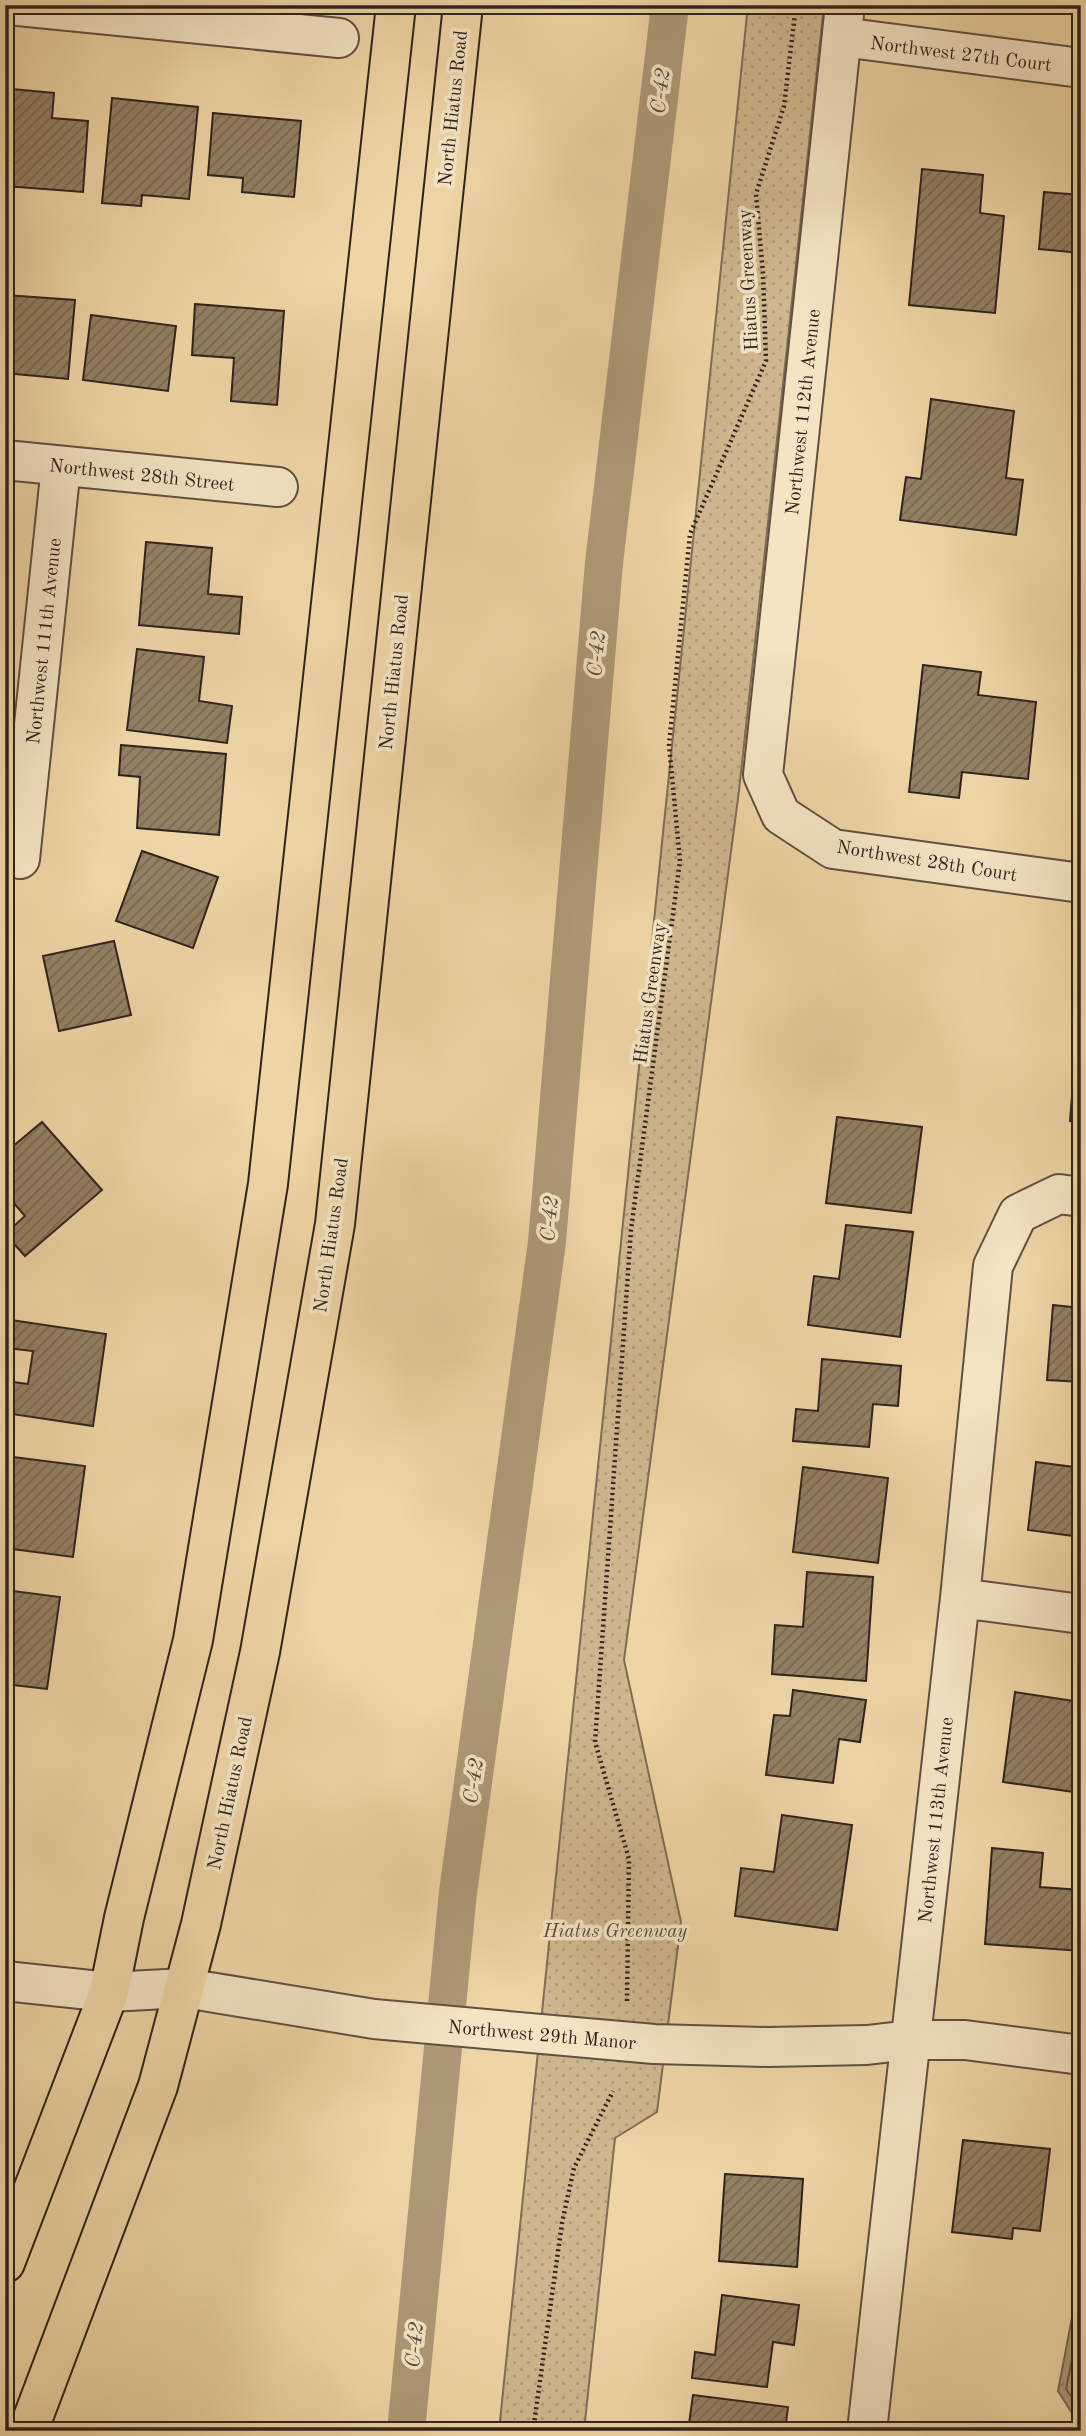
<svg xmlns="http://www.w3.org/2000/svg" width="1086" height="2436" font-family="'Old Standard TT',serif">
<defs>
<pattern id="park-dots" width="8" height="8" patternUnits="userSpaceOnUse" patternTransform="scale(1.75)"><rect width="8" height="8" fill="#ceb78e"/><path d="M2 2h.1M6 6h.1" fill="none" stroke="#b19d7a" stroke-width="1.8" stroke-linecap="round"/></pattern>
<pattern id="water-ripples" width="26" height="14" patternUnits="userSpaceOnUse" patternTransform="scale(1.75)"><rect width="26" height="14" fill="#ad9877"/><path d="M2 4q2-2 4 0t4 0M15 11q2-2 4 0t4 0" fill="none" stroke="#8d7c61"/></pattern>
<pattern id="building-hatch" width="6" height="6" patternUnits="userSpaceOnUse" patternTransform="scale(1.75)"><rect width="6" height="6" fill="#938064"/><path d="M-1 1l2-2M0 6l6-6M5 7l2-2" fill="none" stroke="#786852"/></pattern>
</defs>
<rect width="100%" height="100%" fill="#eed5a5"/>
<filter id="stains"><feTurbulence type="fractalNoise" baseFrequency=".00286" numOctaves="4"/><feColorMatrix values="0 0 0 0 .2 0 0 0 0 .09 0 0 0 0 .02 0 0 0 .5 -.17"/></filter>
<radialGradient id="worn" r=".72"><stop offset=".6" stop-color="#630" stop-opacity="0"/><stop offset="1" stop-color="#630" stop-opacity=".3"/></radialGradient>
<!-- park -->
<path fill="url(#park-dots)" stroke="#7f6d56" stroke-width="2" d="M 748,5 L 824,5 L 739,791 L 624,1660 L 681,1922 L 657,2112 L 615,2138 L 584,2431 L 499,2431 Z"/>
<!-- water -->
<path fill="url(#water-ripples)" stroke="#7b6953" stroke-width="2" d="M 1074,2307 L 1081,2308 L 1081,2417 L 1074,2416 L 1058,2391 Z"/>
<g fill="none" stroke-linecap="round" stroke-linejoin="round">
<!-- shore -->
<path stroke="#6e5e4a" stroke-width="2" d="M 1081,2315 L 1066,2389 L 1081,2410"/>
<!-- canal -->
<path stroke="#ad9877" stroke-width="38" d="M 406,2431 L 458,1892 L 547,1242 L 604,563 L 670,5"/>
</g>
<!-- building -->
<path fill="url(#building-hatch)" stroke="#30231e" stroke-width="2" d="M 12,89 L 54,93 L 52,118 L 88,121 L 83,192 L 5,186 Z
M 112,98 L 198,107 L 189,199 L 142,195 L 141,206 L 102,203 Z
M 213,113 L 301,121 L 294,197 L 242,192 L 243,178 L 208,175 Z
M 922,169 L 983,175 L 980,213 L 1004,216 L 995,313 L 909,305 Z
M 1044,192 L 1081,195 L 1081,253 L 1039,249 Z
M 5,295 L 75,300 L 68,379 L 5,373 Z
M 195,304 L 284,311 L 277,405 L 231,401 L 234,358 L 192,355 Z
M 91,315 L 176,326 L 168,391 L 83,380 Z
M 931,399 L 1014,411 L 1006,478 L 1023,480 L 1016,535 L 900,520 L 906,477 L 921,479 Z
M 146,542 L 212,548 L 208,594 L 242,597 L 239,634 L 139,625 Z
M 137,649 L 204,657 L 199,701 L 232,706 L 227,743 L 127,730 Z
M 923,665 L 981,672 L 978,695 L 1036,702 L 1028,779 L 962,772 L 959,798 L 909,792 Z
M 121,745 L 226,754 L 219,835 L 137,828 L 140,777 L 119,775 Z
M 142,851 L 218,877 L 193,948 L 116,921 Z
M 114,941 L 131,1015 L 59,1031 L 43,956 Z
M 1076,1046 L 1081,1047 L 1081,1122 L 1070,1121 Z
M 837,1117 L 922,1127 L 911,1213 L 826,1203 Z
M 42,1122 L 102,1190 L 25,1256 L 5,1234 L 25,1216 L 5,1193 L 5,1153 Z
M 846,1225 L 913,1232 L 900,1337 L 808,1325 L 814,1276 L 839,1279 Z
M 1053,1305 L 1081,1308 L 1081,1382 L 1047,1380 Z
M 11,1320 L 106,1334 L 93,1426 L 5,1413 L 5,1381 L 28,1384 L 33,1351 L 7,1348 Z
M 822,1359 L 901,1366 L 898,1406 L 873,1404 L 869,1447 L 793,1441 L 796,1409 L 818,1411 Z
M 5,1456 L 85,1466 L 73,1557 L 5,1548 Z
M 1036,1462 L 1081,1468 L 1081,1537 L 1028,1530 Z
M 803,1467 L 888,1478 L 878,1563 L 793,1552 Z
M 807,1572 L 873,1577 L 866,1681 L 772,1674 L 775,1625 L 803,1627 Z
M 5,1590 L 60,1597 L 47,1689 L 5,1684 Z
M 793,1690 L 866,1700 L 860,1742 L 839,1739 L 833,1783 L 766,1775 L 774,1715 L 790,1716 Z
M 1015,1692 L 1081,1702 L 1081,1793 L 1003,1782 Z
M 782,1815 L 852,1825 L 837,1930 L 735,1916 L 741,1868 L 774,1872 Z
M 992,1848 L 1043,1853 L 1040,1887 L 1081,1890 L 1081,1951 L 985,1944 Z
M 963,2140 L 1050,2149 L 1040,2231 L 1013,2228 L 1012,2239 L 952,2232 Z
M 725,2174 L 803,2179 L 797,2267 L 719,2261 Z
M 722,2295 L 799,2305 L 794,2345 L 773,2342 L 767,2387 L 692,2378 L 695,2352 L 715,2355 Z
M 693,2395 L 788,2407 L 785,2431 L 688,2431 Z"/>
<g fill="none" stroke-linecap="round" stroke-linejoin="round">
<!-- minor casing -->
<g stroke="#605040" stroke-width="42">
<path id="minor" d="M 8,5 L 339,38
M 845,5 L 763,775 L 781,815 L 833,849 L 1081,883
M 842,37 L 1081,68
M 5,460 L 278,487
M 20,859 L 61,466
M 960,1598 L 1081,1614
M 5,1981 L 109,1992 L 185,1988 L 374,2019 L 654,2044 L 768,2047 L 867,2045 L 910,2040 L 965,2040 L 1081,2055
M 867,2431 L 960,1598 L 993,1266 L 1018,1214 L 1059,1194 L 1081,1197"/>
</g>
<!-- major casing -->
<g stroke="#30231e" stroke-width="42">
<path id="major" d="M 5,2263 L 109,1992 L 124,1918 L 193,1640 L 268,1184 L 396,5
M 28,2431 L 158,2086 L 201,1924 L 260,1652 L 335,1224 L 463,5"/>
</g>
<!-- path -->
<path stroke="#30231e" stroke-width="4.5" stroke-dasharray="2 3.5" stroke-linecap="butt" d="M 627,2001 L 629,1859 L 595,1742 L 631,1230 L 680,861 L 669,745 L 690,534 L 766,361 L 763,274 L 756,194 L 784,106 L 796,5
M 533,2431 L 562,2223 L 574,2168 L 613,2091"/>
<!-- minor -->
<use href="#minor" stroke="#f4e4c4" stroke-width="38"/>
<!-- major -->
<use href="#major" stroke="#eed5a5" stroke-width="38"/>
</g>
<g text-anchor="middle" stroke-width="7" stroke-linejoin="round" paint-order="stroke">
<!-- street labels -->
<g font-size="19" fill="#30231e" stroke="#f4e4c4">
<text transform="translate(961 53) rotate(7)" y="7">Northwest 27th Court</text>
<text transform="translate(452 108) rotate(-84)" y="7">North Hiatus Road</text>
<text transform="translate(747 280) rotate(-93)" y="7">Hiatus Greenway</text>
<text transform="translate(802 412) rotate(-84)" y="7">Northwest 112th Avenue</text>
<text transform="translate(142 474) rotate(6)" y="7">Northwest 28th Street</text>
<text transform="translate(43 641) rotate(-84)" y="7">Northwest 111th Avenue</text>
<text transform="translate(393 672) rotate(-84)" y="7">North Hiatus Road</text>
<text transform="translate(927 860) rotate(9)" y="7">Northwest 28th Court</text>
<text transform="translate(649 993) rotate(-82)" y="7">Hiatus Greenway</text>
<text transform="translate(330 1235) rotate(-82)" y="7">North Hiatus Road</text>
<text transform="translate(229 1793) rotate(-78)" y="7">North Hiatus Road</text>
<text transform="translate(935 1820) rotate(-84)" y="7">Northwest 113th Avenue</text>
<text transform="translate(542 2034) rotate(5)" y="7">Northwest 29th Manor</text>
</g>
<!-- park labels -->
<g font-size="19" font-style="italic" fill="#58483a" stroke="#f4e4c4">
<text x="615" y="1937">Hiatus Greenway</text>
</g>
<!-- water labels -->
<g font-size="21" font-style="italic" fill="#5c4c3d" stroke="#f4e4c4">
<text transform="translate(660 91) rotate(-83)" y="7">C-42</text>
<text transform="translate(596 654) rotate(-85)" y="7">C-42</text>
<text transform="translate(549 1219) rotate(-85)" y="7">C-42</text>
<text transform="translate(473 1781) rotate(-82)" y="7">C-42</text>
<text transform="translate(414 2345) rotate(-85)" y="7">C-42</text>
</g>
</g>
<!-- margin -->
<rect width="1086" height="2436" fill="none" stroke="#eed5a5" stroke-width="28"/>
<rect x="7" y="7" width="1072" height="2422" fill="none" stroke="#30231e" stroke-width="3.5"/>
<rect x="14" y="14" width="1058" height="2408" fill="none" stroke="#30231e" stroke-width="2"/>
<rect width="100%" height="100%" filter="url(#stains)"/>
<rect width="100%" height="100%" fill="url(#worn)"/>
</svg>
